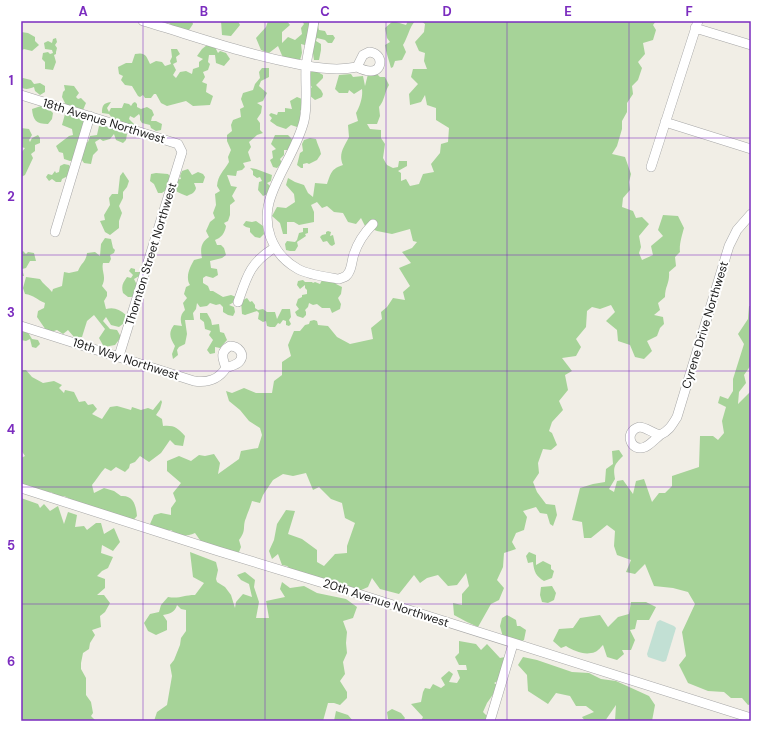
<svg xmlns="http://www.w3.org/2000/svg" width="772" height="742" font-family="'DM Sans',sans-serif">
<rect width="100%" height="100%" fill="#f1eee6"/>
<!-- forest -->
<path fill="#a6d398" d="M 159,21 L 192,21 L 193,24 L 189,30 L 174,29 L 169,23 L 161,25 Z
M 221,21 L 238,21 L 240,25 L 231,36 L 222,35 Z
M 268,21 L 287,21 L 290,25 L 282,32 L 282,43 L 288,37 L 295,40 L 302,34 L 301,28 L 304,24 L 302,21 L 320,21 L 318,25 L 319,30 L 325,31 L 327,35 L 333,35 L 335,38 L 332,43 L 328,43 L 325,40 L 317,38 L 316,41 L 321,44 L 321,50 L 319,60 L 314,60 L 312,47 L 301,44 L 302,53 L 300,60 L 284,60 L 278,46 L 269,53 L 261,50 L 256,38 L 266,27 Z
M 393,21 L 406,25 L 408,21 L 415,21 C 409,28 408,37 403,45 L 406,52 L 402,60 L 395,61 L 393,67 L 391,68 C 389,60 386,53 385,45 L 390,42 L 387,38 L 385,28 Z
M 421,21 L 656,21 L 653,25 L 656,30 L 653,40 L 643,43 L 645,54 L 638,62 L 642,68 L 638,80 L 632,86 L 633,94 L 627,103 L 627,112 L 622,121 L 622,129 L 617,146 L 612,154 L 625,157 L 631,174 L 629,182 L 630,190 L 623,198 L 622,207 L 633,211 L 636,218 L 642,217 L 649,224 L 639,236 L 641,247 L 639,253 L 642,260 L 653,255 L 651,246 L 663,236 L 658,230 L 663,215 L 678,216 L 684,228 C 682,235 679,245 680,252 L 675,257 L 676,266 L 669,272 C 670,283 665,286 665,297 L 658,303 L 660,310 L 654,315 L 663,317 L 664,324 L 660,328 L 657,336 L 647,341 L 652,351 L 644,359 L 635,357 L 630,345 L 618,341 L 617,330 L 606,321 L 615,312 L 611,305 L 600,309 L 592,307 L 587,311 L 586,327 L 576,339 L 581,347 L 576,356 L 562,358 L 572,371 L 565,375 L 568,390 L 559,401 L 563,410 L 552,422 L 549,431 L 552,433 L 557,445 L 551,450 L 543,449 L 538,463 L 539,473 L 533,482 L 537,492 L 546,504 L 555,505 L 557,515 L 553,526 L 550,524 L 547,514 L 540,513 L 536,507 L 523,511 L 527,517 L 524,530 L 516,533 L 512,542 L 516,549 L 504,553 L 503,567 L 497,580 L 504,588 L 499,600 L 491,604 L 478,627 L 467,622 L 454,615 L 453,603 L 462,605 L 462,594 L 469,586 L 466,573 L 457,585 L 448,586 L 438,575 L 427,578 L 420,583 L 414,575 L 399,594 L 380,589 L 372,578 L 368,587 L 359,591 L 300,578 L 287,566 L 282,565 L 278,554 L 272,559 L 269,551 L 274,540 L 277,524 L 286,510 L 295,511 L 288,534 L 302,539 L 317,550 L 317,562 L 324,566 L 335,554 L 347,553 L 347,546 L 355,523 L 345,518 L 342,503 L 331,499 L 319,487 L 313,490 L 306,473 L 293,476 L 283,474 L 273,480 L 263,495 L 260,503 L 252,501 C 250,508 248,512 246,518 C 242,527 247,530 239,540 L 241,547 L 239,552 L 228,558 L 202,543 L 195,533 C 185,537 179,537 171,530 L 159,531 L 150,524 L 154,515 L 161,513 L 171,515 L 171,508 L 176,501 L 173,493 L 181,483 L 167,471 L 167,461 L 179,456 L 191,461 L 199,455 L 205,456 L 214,454 L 220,463 L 218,474 L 239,459 L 241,451 L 258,448 L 262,435 L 260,428 L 249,421 L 240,410 L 229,401 L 226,391 L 232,393 L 244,388 L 256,393 L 272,393 L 274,381 L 282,375 L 282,362 L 291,356 L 288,345 L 294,331 L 300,331 L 305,325 L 309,324 L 310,321 L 314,320 L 317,321 L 318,325 L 328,326 L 337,337 L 350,344 L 373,339 L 371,328 L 382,319 L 381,312 L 387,307 L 393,298 L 405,300 L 403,292 L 410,286 L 399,268 L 411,263 L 402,252 L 412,248 L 417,242 L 413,241 L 410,229 L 392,234 L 377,231 L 365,226 L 361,218 L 356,224 L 348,222 L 343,213 L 334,212 L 327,206 L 322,208 L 317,202 L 311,205 L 314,212 L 314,222 L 299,225 L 294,222 L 287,222 L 287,234 L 283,234 L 280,223 L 272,216 L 277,207 L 286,208 L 295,202 L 294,194 L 286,185 L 288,178 L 295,182 L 304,185 L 308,193 L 313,197 L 315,183 L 327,184 C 331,173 331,169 343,165 C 338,154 344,147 349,137 L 348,125 L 358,121 L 356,113 C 360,106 363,97 362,89 L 354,94 L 349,90 L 348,93 L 339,93 L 335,89 L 339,75 L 351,74 L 353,77 L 363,76 L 365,86 L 368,74 L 377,74 L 380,77 L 385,77 L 389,85 C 384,93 385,100 379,107 L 380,116 L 377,124 L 367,124 L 370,129 L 381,130 L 381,138 L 385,144 L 383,158 L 387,165 L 393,168 L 398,167 L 399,161 L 407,161 L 407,166 L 398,171 L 401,173 L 401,181 L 406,179 L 410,186 L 419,184 L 423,174 L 434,172 L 431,164 L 440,153 L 441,144 L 448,142 L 449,128 L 436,120 L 436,108 L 427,105 L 425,95 L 421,102 L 410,105 L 409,94 L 418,84 L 411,77 L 413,69 L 427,69 L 424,61 L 425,53 L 419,51 L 415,42 L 424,32 L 425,24 Z
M 21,32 L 28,33 L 35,37 L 35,41 L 39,45 L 32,51 L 24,49 L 21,51 Z
M 56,38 L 57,42 L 55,45 L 57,48 L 56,52 L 56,54 L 54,55 L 56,62 L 53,70 L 45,69 L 45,62 L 42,59 L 43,53 L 48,52 L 50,54 L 53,53 L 52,50 L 45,49 L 44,43 L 48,41 L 52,43 L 53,39 Z
M 207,45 L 215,47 L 218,53 L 220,51 L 226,53 L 230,59 L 224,66 L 216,63 L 215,55 L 209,55 L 208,62 L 210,64 L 208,70 L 203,72 L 205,77 L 202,82 L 207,84 L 206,92 L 213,96 L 210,105 L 193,106 L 186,101 L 167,106 L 161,103 L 156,94 L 154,94 L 151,98 L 145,98 L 143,95 L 140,97 L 138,96 L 132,86 L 125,85 L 121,80 L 123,76 L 119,74 L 118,67 L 126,63 L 132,63 L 135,54 C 145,52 146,55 150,64 L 156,61 L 162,62 L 165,66 L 171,64 L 170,61 L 172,57 L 171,49 L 177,49 L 180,54 L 176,57 L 177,62 L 173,64 L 176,70 L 173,75 L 176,78 L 180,72 L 186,71 L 192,74 L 193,69 L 199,67 L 199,62 L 203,59 L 197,56 L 202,49 Z
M 262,68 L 269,68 L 269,77 L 261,81 L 259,86 L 267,93 L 263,101 L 257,103 L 262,106 L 261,113 L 257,119 L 260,123 L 260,130 L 263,133 L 257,135 L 249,142 L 251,147 L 248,152 L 251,161 L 243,163 L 245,167 L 242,170 L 237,171 L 236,176 L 227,175 L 231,186 L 237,187 L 232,196 L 235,201 L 230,205 L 230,215 L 228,221 L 224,223 L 226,226 C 225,233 221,238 215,240 L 217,245 L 221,245 L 224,248 L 226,255 L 222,258 L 210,261 L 211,268 L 217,269 L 218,275 L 213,278 L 206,276 L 203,278 L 203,283 L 208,286 L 210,291 L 213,291 L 223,297 L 231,295 L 236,297 L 234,302 L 229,305 L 234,307 L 235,312 L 233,316 L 228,315 L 223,312 L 223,307 L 220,304 L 216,305 L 210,303 L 207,306 L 200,307 L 197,303 L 196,309 L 193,313 L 194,320 L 185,320 L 187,334 L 185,344 L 179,347 L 177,350 L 178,355 L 173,359 L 172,354 L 175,346 C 170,338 168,333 174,325 L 182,326 C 180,320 180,315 185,310 L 183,303 L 187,298 L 184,294 L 186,287 L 190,285 C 185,277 190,267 194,260 L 202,258 C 200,249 201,242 209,237 L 206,231 L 210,222 L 215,218 L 213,213 L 216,205 L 215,194 L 220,191 L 217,186 C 218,175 223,172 229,162 L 228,157 L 231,150 L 227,141 L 227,135 L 232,131 L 231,125 L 233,120 L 241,117 L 240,109 L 244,107 L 241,99 L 243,93 L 253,90 L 255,84 L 260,78 L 259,72 Z
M 311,72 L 318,72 L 323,75 L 323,78 L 316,85 L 321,90 L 323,94 L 322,97 L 315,100 L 309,95 L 310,89 L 312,87 L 308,83 L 308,76 Z
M 23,78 L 31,80 L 34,84 L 40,83 L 45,86 L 45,92 L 40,95 L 35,91 L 34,87 C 29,89 25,90 21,87 L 21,79 Z
M 64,85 L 74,86 L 79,93 L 76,97 L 78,99 L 81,98 L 86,103 L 83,110 L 78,110 L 73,105 L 66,105 L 62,97 L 63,92 L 65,90 Z
M 297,97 L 302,99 L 306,105 L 300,111 L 303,119 L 297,127 L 291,125 L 286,129 L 277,126 L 270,121 L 272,118 L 269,115 L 271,113 L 277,115 L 278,112 L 285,112 L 285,108 L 292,109 L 290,101 Z
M 111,102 L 107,108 L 109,112 L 111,108 L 122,108 L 124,103 L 129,104 L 131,106 L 133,103 L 135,102 L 137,104 L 137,107 L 141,109 L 147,107 L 152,110 L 154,115 L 152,117 L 151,121 L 156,121 L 162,124 L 161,130 L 156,131 L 151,128 L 150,125 L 142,123 L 140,120 L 140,116 L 139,114 L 134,118 L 130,116 L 129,119 L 134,124 L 132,128 L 115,126 L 113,119 L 109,114 L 102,113 C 102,106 103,103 111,102 Z
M 41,106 L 48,108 L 53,113 L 52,119 L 48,124 C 36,124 33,120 32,109 Z
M 70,113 L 72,116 L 78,114 L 87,118 L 84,143 L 88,142 L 90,136 L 97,135 L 99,126 L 106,125 L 114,130 L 122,132 L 127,134 L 126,140 L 123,143 L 116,140 L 114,134 L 110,139 L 103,141 L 100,139 L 95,142 L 98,150 L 93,155 L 91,164 L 84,163 L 79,156 L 76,160 L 70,161 L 64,159 L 63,153 L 59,152 L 56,146 L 69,136 L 73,135 L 72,129 L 62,125 L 65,114 Z
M 21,128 L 29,129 L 32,135 L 29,140 L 30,142 L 32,138 L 38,135 L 40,138 L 40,143 L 35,145 L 35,151 L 31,154 L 33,158 L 25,175 L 21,177 L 22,175 L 21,153 L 25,148 L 21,147 Z
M 275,135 L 288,135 L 293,140 L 292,150 L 284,150 L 284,155 L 280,159 L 282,163 L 277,168 L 273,167 L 270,160 L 273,158 L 272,151 L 276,149 L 271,144 Z
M 310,138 L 316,139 C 317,144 320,148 321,154 L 317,160 L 309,164 L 307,163 L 303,164 L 303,168 L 301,168 L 297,165 L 300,153 L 303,151 L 302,144 L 304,140 Z
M 64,164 L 69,165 L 72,171 L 70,175 L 62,179 L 61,182 L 56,182 L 52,179 L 49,181 L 46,177 L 48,174 L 52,175 L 55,171 L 56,173 L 59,172 L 60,166 Z
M 250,168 L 256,169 L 272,175 L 271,181 L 267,183 L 271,187 L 268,194 L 263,196 L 258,190 L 259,182 L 262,181 L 260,177 L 257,178 L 253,175 L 253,171 Z
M 188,169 L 192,175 L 198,172 L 203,174 L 205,177 L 203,183 L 194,183 L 196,188 C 195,193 191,194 187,196 C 176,193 172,185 162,193 L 158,193 L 154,184 L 150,181 L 151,174 L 156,173 L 168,174 C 172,179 175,180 181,179 L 180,176 L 182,171 Z
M 123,172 L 129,181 L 127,187 L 123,192 L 123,198 L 119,206 L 122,213 L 119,221 L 119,228 L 110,235 L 105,232 L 100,221 L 105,220 L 104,215 L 110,205 L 109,198 L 112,194 L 118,194 L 120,176 Z
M 246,221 L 252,222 L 256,221 L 263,226 L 264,234 L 260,238 L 255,237 L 250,232 L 250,228 L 246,227 L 243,225 Z
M 303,228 L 308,228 L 308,233 L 305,234 L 306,236 L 297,242 L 298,246 L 295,251 L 290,251 L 286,250 L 285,244 L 287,241 L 295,242 L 297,240 L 299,233 L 303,232 Z
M 328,231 L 331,232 L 330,236 L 333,235 L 335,244 L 332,246 L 330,245 L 327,241 L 323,242 L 320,237 L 322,235 L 326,234 L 326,232 Z
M 105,238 L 111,239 L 113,248 L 115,250 L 114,253 L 110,255 L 111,259 L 109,263 L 103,263 C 101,272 107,276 102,286 L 107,292 L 107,296 L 104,301 L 106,309 C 114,307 119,309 126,315 L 124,323 L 119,327 L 111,325 L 106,317 L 103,321 L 110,329 L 117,330 L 121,337 L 115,345 L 104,347 L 99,338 L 105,329 L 94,315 L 87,321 L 82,337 L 74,337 L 68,330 L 63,334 L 57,330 L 48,333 L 37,317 L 38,311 L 44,308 L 45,303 C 37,300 34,295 25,294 L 23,288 L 26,277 L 40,279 C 43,284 48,287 52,292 L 53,289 L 62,286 L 64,272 L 69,273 L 78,271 C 81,263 86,262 87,253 L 95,252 L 100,256 L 101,244 Z
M 23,251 L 26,254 L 28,252 L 34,253 L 36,261 L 30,261 L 26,268 L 22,269 L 24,276 L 21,276 L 21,252 Z
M 131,268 L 135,269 L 135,272 L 140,272 L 141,275 L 134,279 L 137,285 L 134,297 L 128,297 L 123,293 C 121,285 123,283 127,277 L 131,278 L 133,275 L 129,271 Z
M 333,279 L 336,284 L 342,287 L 341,294 L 338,298 L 341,304 L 340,309 L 332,313 L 330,308 L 322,308 L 317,304 L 313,305 L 309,303 L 308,307 L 305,310 L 306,312 L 306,315 L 303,318 L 297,316 L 295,312 L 299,309 L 296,305 L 298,299 L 302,297 L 302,295 L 307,294 L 307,290 L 305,288 L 305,285 L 300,289 L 297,285 L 298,281 L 303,280 L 305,282 L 312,282 L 313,283 L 315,282 L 320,284 L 322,280 Z
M 247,298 L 250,302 L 252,301 L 255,305 L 255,308 L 258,310 L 263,309 L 267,312 L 275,312 L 277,319 L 282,309 L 290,309 L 291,317 L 289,320 L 291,324 L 289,326 L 286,325 L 286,321 L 283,320 L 280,324 L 278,323 L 275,327 L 270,327 L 267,326 L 266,321 L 263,322 L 258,319 L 259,313 L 257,311 L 245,315 L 242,314 L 241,301 Z
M 749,306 L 751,306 L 751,365 L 744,375 L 746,383 L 739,392 L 738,404 L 751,391 L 751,704 L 748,705 L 742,698 L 731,698 L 724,692 L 708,691 L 688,683 L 679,665 L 686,656 L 682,632 L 695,604 L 688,592 L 673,588 L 654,586 L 645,564 L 635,574 L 626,572 L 631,560 L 617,555 L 614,546 L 615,531 L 607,525 L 591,538 L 584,538 L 582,522 L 572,520 L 580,488 L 593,484 L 605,482 L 606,469 L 613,464 L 612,451 L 619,450 L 623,456 C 614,465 613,467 615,479 L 609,489 L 614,492 L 617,481 L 623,480 L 633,494 L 636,481 L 644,479 L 652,502 L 659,493 L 665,493 L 672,486 L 672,476 L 699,467 L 700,436 L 713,436 L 718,440 L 724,433 L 722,421 L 726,407 L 718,403 L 720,396 L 728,399 L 733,391 L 733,379 L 744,344 L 738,334 L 748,319 Z
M 200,313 L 207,313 L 211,320 L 212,325 L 219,324 L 220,332 L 224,333 L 227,340 L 220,348 L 215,347 L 215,353 L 210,354 L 207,350 L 213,340 L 209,335 L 211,331 L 205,329 L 204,322 L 200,319 Z
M 21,331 L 27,331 L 32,339 L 38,340 L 40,344 L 36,348 L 32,347 L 30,339 L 26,341 L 21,340 Z
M 21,370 L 26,370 L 32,377 L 43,383 L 54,381 L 62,385 L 59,388 L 64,393 L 65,390 L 74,392 L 79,402 L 85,401 L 88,405 L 93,404 L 97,409 L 92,414 L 102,419 L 110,407 L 117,406 L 131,410 L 132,407 L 141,410 L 148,408 L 153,410 L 161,400 L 162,402 L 160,409 L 156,415 L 162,419 L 163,426 C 174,425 178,428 185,436 L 183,446 L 175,445 L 170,440 L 161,453 L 149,462 L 140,456 L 135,462 L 130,464 L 129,468 L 125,472 L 116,467 L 111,471 L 105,468 C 100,473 97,479 92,485 L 94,493 L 104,488 L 114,491 L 121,496 C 134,495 136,506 137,516 L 128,526 L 64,496 L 57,496 L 51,492 L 47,493 L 21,486 L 21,458 L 25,456 L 21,450 L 22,432 Z
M 21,498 L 38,504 L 40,508 L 44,504 L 50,511 L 58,506 L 64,524 L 68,512 L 77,515 L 75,527 L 84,526 L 87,530 L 96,523 L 101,523 L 104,534 L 114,528 L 120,542 L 113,551 L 102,545 L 101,553 L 113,557 L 108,568 L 102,571 L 97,576 L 105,579 L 105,588 L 97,595 L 104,595 L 110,603 L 105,612 L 100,616 L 101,627 L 92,630 L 95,635 L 90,643 L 89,649 L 83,653 L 81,663 L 81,669 L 86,678 L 86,695 L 91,702 L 93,713 L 91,716 L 96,721 L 21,721 Z
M 190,552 L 216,562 L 218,570 L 216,579 L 217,582 L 225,587 L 231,595 L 235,608 L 236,602 L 243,594 L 252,597 L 249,584 L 241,580 L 237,575 L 245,572 L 255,580 L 254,587 L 259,602 L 256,618 L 269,618 L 266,601 L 285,597 L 280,589 L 282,582 L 290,588 L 304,586 L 317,593 L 346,599 L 357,607 L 353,618 L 343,621 L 347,632 L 346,643 L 347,653 L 343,662 L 345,674 L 340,681 L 347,692 L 347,698 L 340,705 L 334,703 L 328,703 L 323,721 L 154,721 L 157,712 L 167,705 L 172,676 L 170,665 L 174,660 L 180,645 L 181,638 L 186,631 L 186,610 L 181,609 L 177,605 C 175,612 170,614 163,615 L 167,621 L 167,630 L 156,635 L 148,631 L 144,623 L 150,614 L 159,612 L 161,605 L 168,597 C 180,599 183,595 195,595 L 204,583 L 193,577 Z
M 529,552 L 536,555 L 536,565 L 543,561 L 551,565 L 551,569 L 554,571 L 552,578 L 544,581 C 536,576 534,572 533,562 L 528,563 L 526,556 Z
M 552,586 L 556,593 L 554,600 L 548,603 L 542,602 L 540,595 L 541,587 Z
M 631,602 L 646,602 L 656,607 L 649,620 L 637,620 L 635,629 L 630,630 L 635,640 L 631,650 L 622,650 L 624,654 L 617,660 L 607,657 L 603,645 C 601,647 598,651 595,652 C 585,656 574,651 566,646 L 561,648 L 553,641 L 559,629 L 573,628 L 580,618 L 600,615 L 608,627 L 618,617 L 629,614 Z
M 507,615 L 516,620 L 517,626 L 520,626 L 526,630 L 524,640 L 516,644 L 504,641 L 500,626 L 502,618 Z
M 459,641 L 476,644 L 481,650 L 487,644 L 500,658 L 505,657 L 505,665 L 502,665 L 500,680 L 494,683 L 499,686 L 487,703 L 483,712 L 488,717 L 490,721 L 421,721 L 423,717 L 411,704 L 421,702 L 423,692 L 425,688 L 430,689 L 433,684 L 441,688 L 445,685 L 441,678 L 449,671 L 453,674 L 449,682 L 457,683 L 460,678 L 457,670 L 467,670 L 466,665 L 459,665 L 455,657 L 459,653 Z
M 523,657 L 537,660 L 572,672 L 589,673 L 601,679 L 616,681 L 649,696 L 655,705 L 652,721 L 615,721 L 616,705 L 605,721 L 585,721 L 582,717 L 594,712 L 586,706 L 576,706 L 570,696 L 556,693 L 548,704 L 528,691 L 527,675 L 518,665 Z
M 392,709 L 401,713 L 405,718 L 403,721 L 389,721 L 388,719 L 387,712 Z
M 336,711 L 348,715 L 353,721 L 334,721 Z"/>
<!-- wetland -->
<path fill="#c2e0d4" d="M 660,620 L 674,626 L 676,628 L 666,661 L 663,662 L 648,657 L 647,654 L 657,622 Z"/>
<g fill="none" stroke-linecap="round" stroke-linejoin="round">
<!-- minor casing -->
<g stroke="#a7a7a7" stroke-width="10">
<path id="minor" d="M 143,21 C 194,36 244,54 297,64 C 317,68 337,71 357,67
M 314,21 C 312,36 308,51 306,66 C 305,83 308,105 304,121 C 297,148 280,170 271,196 C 261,224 271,254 298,269 C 309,275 326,277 339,279 C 344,277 347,277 349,272 C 352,267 352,259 354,254 C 358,242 365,232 373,224
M 695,28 L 751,45
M 369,52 C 384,53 383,72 370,71 C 365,71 361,69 357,67 L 363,55 Z
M 21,95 L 178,144 L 182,152 L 119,356
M 665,122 L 751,149
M 651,167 L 698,21
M 55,232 L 90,116
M 238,302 C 247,276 250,263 274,248
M 21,326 L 194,381 C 208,383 218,380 226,368
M 230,346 C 238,346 246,354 239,362 C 236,365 231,366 226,368 C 223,359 219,352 230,346 Z
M 639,427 C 646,427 652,433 660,435 C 655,439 650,445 645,447 C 631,453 623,432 639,427 Z
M 660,435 C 669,431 672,425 677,417 L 729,246 L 737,230 L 751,214
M 21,488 L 218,551 L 333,586 L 751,718
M 490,721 L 513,644"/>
</g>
<!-- minor -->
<use href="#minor" stroke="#fff" stroke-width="9"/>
</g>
<!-- grid -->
<path fill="none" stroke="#7b2cbf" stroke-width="1" stroke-opacity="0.55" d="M 143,21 L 143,721M 265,21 L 265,721M 386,21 L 386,721M 507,21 L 507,721M 629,21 L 629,721M 21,138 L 751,138M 21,255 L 751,255M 21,371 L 751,371M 21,487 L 751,487M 21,604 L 751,604"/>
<g text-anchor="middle" stroke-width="4" stroke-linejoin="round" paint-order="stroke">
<!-- street labels -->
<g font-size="12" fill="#202020" stroke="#fff">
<text transform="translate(104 121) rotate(17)" y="4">18th Avenue Northwest</text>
<text transform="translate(151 254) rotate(-73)" y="4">Thornton Street Northwest</text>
<text transform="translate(705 325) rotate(-73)" y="4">Cyrene Drive Northwest</text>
<text transform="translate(126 359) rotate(18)" y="4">19th Way Northwest</text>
<text transform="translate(386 603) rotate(18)" y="4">20th Avenue Northwest</text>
</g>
</g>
<!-- border -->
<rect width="772" height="742" fill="none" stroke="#ffffff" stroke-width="44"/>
<rect x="22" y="22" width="728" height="698" fill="none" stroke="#7b2cbf" stroke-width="1.5"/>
<g font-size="13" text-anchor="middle" font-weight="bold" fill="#7b2cbf">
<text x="83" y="16">A</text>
<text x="204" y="16">B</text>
<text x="325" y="16">C</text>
<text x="447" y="16">D</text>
<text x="568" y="16">E</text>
<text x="689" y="16">F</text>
<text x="11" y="85">1</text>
<text x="11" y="201">2</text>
<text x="11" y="317">3</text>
<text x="11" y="434">4</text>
<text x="11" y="550">5</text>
<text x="11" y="666">6</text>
</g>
</svg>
